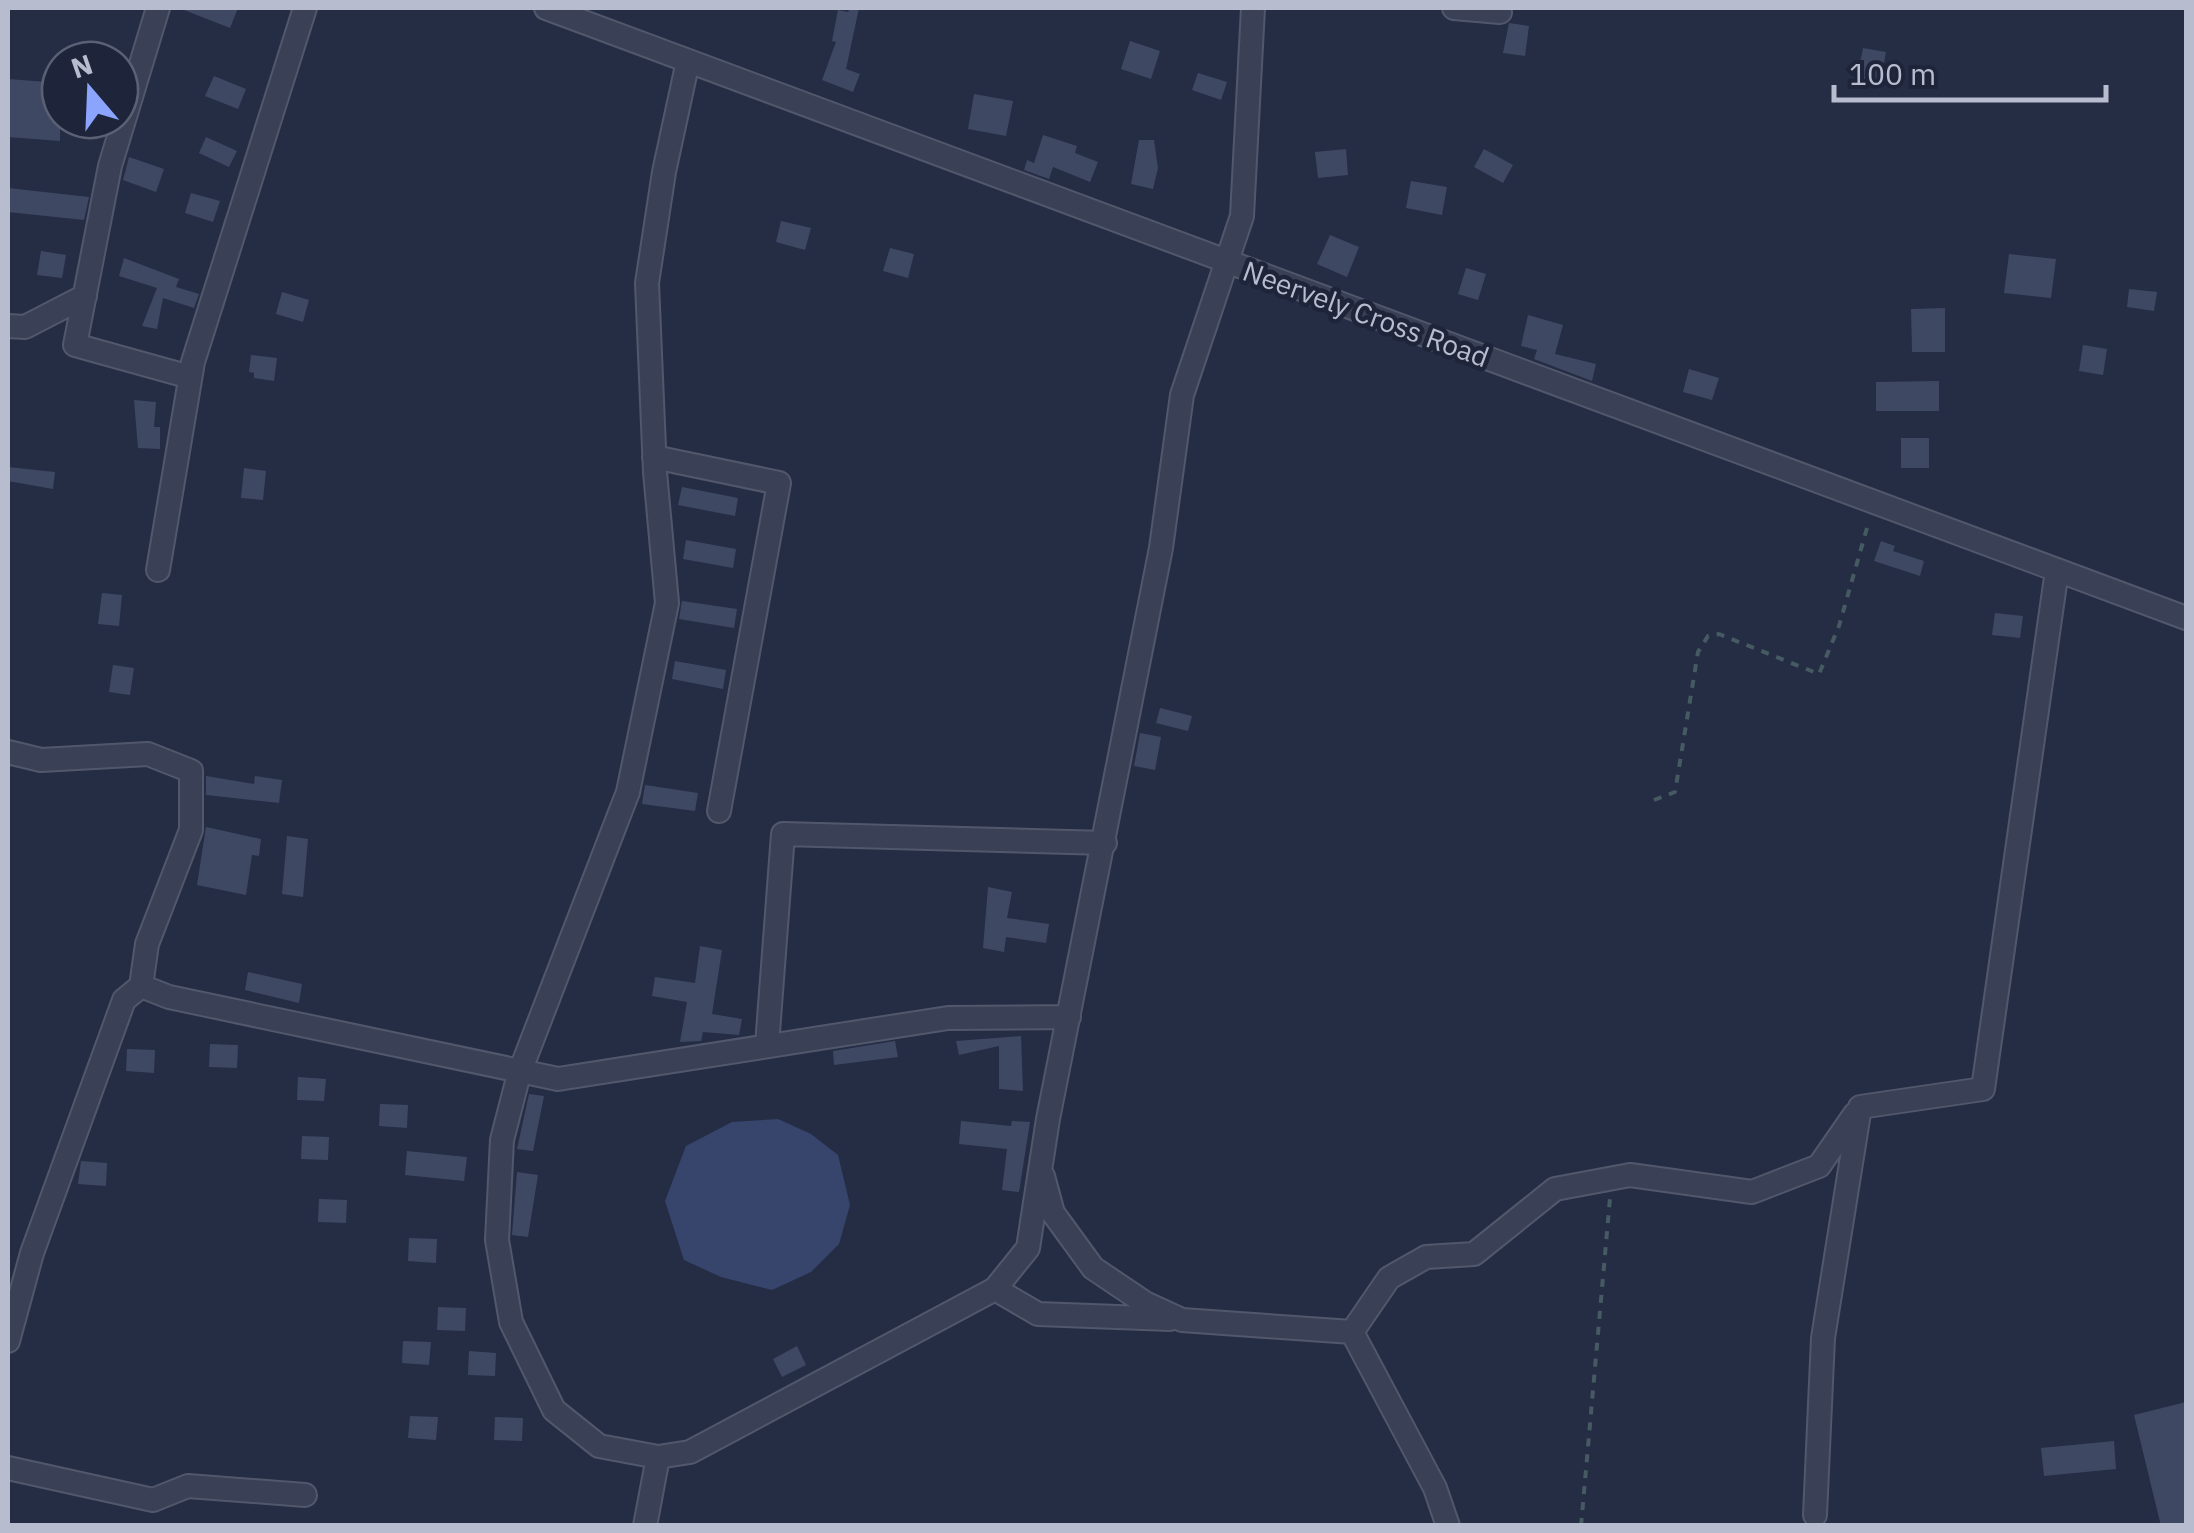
<svg xmlns="http://www.w3.org/2000/svg" width="2194" height="1533" font-family="'IBM Plex Sans',sans-serif">
<rect width="100%" height="100%" fill="#252d45"/>
<!-- water -->
<path fill="#37456d" d="M 778,1119 L 811,1134 L 838,1155 L 850,1205 L 839,1244 L 811,1272 L 772,1290 L 721,1277 L 684,1260 L 665,1201 L 686,1146 L 732,1122 Z"/>
<!-- building -->
<path fill="#3f4863" d="M 179,8 L 238,8 L 230,28 Z
M 850,8 L 859,8 L 846,69 L 860,74 L 853,92 L 822,80 L 836,42 L 832,41 L 838,10 L 848,12 Z
M 1509,23 L 1529,26 L 1525,56 L 1503,53 Z
M 1130,41 L 1160,51 L 1151,79 L 1121,69 Z
M 1863,48 L 1886,52 L 1879,89 L 1856,84 Z
M 1198,73 L 1227,82 L 1221,100 L 1192,90 Z
M 214,76 L 246,89 L 238,109 L 205,96 Z
M 8,79 L 60,83 L 60,141 L 8,137 Z
M 974,94 L 1013,101 L 1006,136 L 968,129 Z
M 1043,135 L 1077,146 L 1075,153 L 1098,162 L 1090,182 L 1053,167 L 1049,179 L 1024,170 L 1027,160 L 1034,163 Z
M 206,137 L 237,151 L 229,167 L 199,153 Z
M 1139,140 L 1154,140 L 1158,168 L 1153,189 L 1131,184 Z
M 1346,149 L 1348,175 L 1318,178 L 1315,152 Z
M 1484,149 L 1513,165 L 1503,183 L 1474,167 Z
M 129,157 L 164,169 L 156,192 L 123,180 Z
M 1411,181 L 1447,187 L 1442,215 L 1406,208 Z
M 8,188 L 89,197 L 84,220 L 8,212 Z
M 191,193 L 220,201 L 213,222 L 185,213 Z
M 781,221 L 811,228 L 805,250 L 776,242 Z
M 1330,235 L 1359,247 L 1347,277 L 1317,264 Z
M 890,248 L 914,254 L 908,278 L 883,271 Z
M 41,251 L 66,255 L 62,278 L 37,275 Z
M 2009,254 L 2056,259 L 2051,298 L 2004,293 Z
M 124,258 L 179,279 L 176,287 L 199,294 L 194,308 L 163,298 L 157,329 L 142,326 L 157,288 L 119,276 Z
M 1466,268 L 1486,274 L 1478,300 L 1458,294 Z
M 2129,289 L 2157,292 L 2154,311 L 2127,307 Z
M 282,292 L 309,300 L 303,322 L 276,314 Z
M 1945,308 L 1945,352 L 1912,352 L 1911,309 Z
M 1528,315 L 1563,325 L 1555,354 L 1596,364 L 1592,381 L 1534,359 L 1537,350 L 1521,346 Z
M 2083,345 L 2107,349 L 2103,375 L 2079,371 Z
M 251,355 L 277,358 L 274,381 L 254,378 L 254,373 L 249,372 Z
M 1689,369 L 1719,378 L 1712,400 L 1683,392 Z
M 1939,381 L 1939,411 L 1876,411 L 1876,382 Z
M 134,400 L 156,402 L 154,427 L 160,427 L 160,449 L 138,448 Z
M 1901,438 L 1929,438 L 1929,468 L 1901,468 Z
M 8,467 L 55,472 L 53,489 L 8,481 Z
M 244,468 L 266,471 L 263,500 L 241,498 Z
M 682,487 L 738,498 L 735,516 L 678,505 Z
M 686,540 L 736,549 L 733,568 L 683,559 Z
M 1881,541 L 1895,546 L 1893,551 L 1924,561 L 1920,576 L 1874,561 Z
M 102,593 L 122,595 L 119,626 L 98,624 Z
M 682,601 L 737,609 L 734,628 L 679,619 Z
M 1995,613 L 2023,616 L 2020,638 L 1992,635 Z
M 675,661 L 726,670 L 723,689 L 672,679 Z
M 113,665 L 134,668 L 130,695 L 109,692 Z
M 1160,708 L 1192,716 L 1188,731 L 1156,723 Z
M 1140,733 L 1161,737 L 1155,770 L 1134,766 Z
M 206,776 L 254,784 L 255,776 L 282,780 L 279,803 L 206,795 Z
M 645,785 L 698,793 L 695,811 L 642,804 Z
M 206,827 L 261,839 L 259,856 L 252,855 L 246,895 L 197,885 Z
M 287,836 L 308,839 L 303,897 L 282,894 Z
M 988,887 L 1012,892 L 1007,918 L 1049,924 L 1046,943 L 1006,937 L 1004,952 L 983,948 Z
M 700,946 L 722,950 L 712,1014 L 742,1019 L 739,1035 L 703,1032 L 701,1041 L 680,1042 L 687,1002 L 652,996 L 655,977 L 695,983 Z
M 248,972 L 302,984 L 299,1003 L 245,990 Z
M 1021,1036 L 1023,1091 L 999,1089 L 999,1046 L 959,1055 L 956,1041 Z
M 895,1041 L 898,1057 L 834,1065 L 833,1051 Z
M 210,1044 L 238,1045 L 237,1068 L 209,1067 Z
M 127,1049 L 155,1050 L 154,1073 L 126,1071 Z
M 298,1077 L 326,1079 L 324,1101 L 297,1100 Z
M 529,1094 L 544,1096 L 533,1151 L 517,1149 Z
M 380,1104 L 408,1105 L 407,1128 L 379,1126 Z
M 961,1121 L 1011,1126 L 1012,1121 L 1030,1122 L 1019,1192 L 1002,1190 L 1007,1149 L 959,1144 Z
M 302,1136 L 329,1137 L 328,1160 L 301,1159 Z
M 407,1151 L 467,1157 L 464,1181 L 405,1175 Z
M 81,1161 L 107,1163 L 106,1186 L 78,1184 Z
M 517,1172 L 538,1175 L 528,1237 L 512,1235 Z
M 319,1199 L 347,1200 L 346,1223 L 318,1222 Z
M 409,1238 L 437,1239 L 436,1263 L 408,1261 Z
M 438,1307 L 466,1308 L 465,1331 L 437,1330 Z
M 403,1341 L 431,1342 L 429,1365 L 402,1363 Z
M 797,1346 L 806,1365 L 782,1377 L 773,1359 Z
M 469,1351 L 496,1353 L 495,1376 L 468,1375 Z
M 2186,1402 L 2186,1526 L 2161,1526 L 2134,1415 Z
M 410,1416 L 438,1417 L 436,1440 L 408,1438 Z
M 495,1417 L 523,1418 L 522,1441 L 494,1440 Z
M 2114,1441 L 2116,1469 L 2044,1476 L 2041,1448 Z"/>
<g fill="none" stroke-linecap="round" stroke-linejoin="round">
<!-- minor casing -->
<g stroke="#52586c" stroke-width="26">
<path id="minor" d="M 158,8 L 110,166 L 75,345 L 190,377
M 546,8 L 2186,618
M 1454,8 L 1500,12
M 688,61 L 664,172 L 647,283 L 655,472 L 667,603 L 628,792 L 519,1074 L 502,1140 L 497,1240 L 511,1322 L 554,1410 L 599,1446 L 658,1457 L 690,1452 L 995,1289 L 1028,1248 L 1048,1119 L 1161,548 L 1182,395 L 1242,216 L 1253,8
M 8,326 L 25,327 L 85,296
M 654,457 L 779,483 L 719,811
M 158,570 L 193,362 L 305,8
M 8,752 L 41,760 L 148,754 L 191,771 L 191,830 L 147,944 L 141,986 L 169,997 L 558,1079 L 948,1018 L 1069,1017
M 767,1045 L 783,834 L 1105,843
M 1043,1176 L 1053,1213 L 1093,1268 L 1145,1303 L 1182,1320 L 1352,1332 L 1435,1488 L 1448,1526
M 995,1289 L 1038,1314 L 1170,1319
M 1352,1332 L 1389,1278 L 1426,1257 L 1474,1254 L 1555,1189 L 1630,1175 L 1752,1192 L 1819,1166 L 1855,1114
M 8,1341 L 32,1253 L 124,1000 L 141,986
M 8,1468 L 153,1500 L 188,1486 L 305,1495
M 1815,1515 L 1823,1338 L 1860,1107 L 1983,1089 L 2057,570
M 645,1526 L 658,1457"/>
</g>
<!-- path -->
<path stroke="#465a62" stroke-width="4" stroke-dasharray="8 8" stroke-linecap="butt" d="M 1654,800 L 1675,792 L 1698,652 L 1708,636 L 1719,634 L 1819,674 L 1839,626 L 1869,521
M 1581,1526 L 1610,1198"/>
<!-- minor -->
<use href="#minor" stroke="#3a4055" stroke-width="22"/>
</g>
<g text-anchor="middle" stroke-width="9" stroke-linejoin="round" paint-order="stroke">
<!-- street labels -->
<g font-size="28" fill="#b7bcce" stroke="#1e253a">
<text transform="translate(1366 314) rotate(20)" y="10">Neervely Cross Road</text>
</g>
</g>
<!-- border -->
<rect width="2194" height="1533" fill="none" stroke="#b7bcce" stroke-width="20"/>
<!-- north arrow -->
<g transform="translate(90 90) rotate(341)"><circle r="48" fill="#1e253a" stroke="#5b6175" stroke-width="2.5"/>
<path d="M0-8L18 38L0 25L-18 38Z" fill="#8ba5ff"/>
<text y="-15" font-size="28" font-weight="bold" text-anchor="middle" fill="#b7bcce">N</text>
</g>
<!-- scale -->
<path d="M1834 85v15h272v-15" fill="none" stroke="#b7bcce" stroke-width="5"/>
<text x="1849" y="85" font-size="30" fill="#b7bcce" stroke="#1e253a" stroke-width="8" paint-order="stroke">100 m</text>
</svg>
